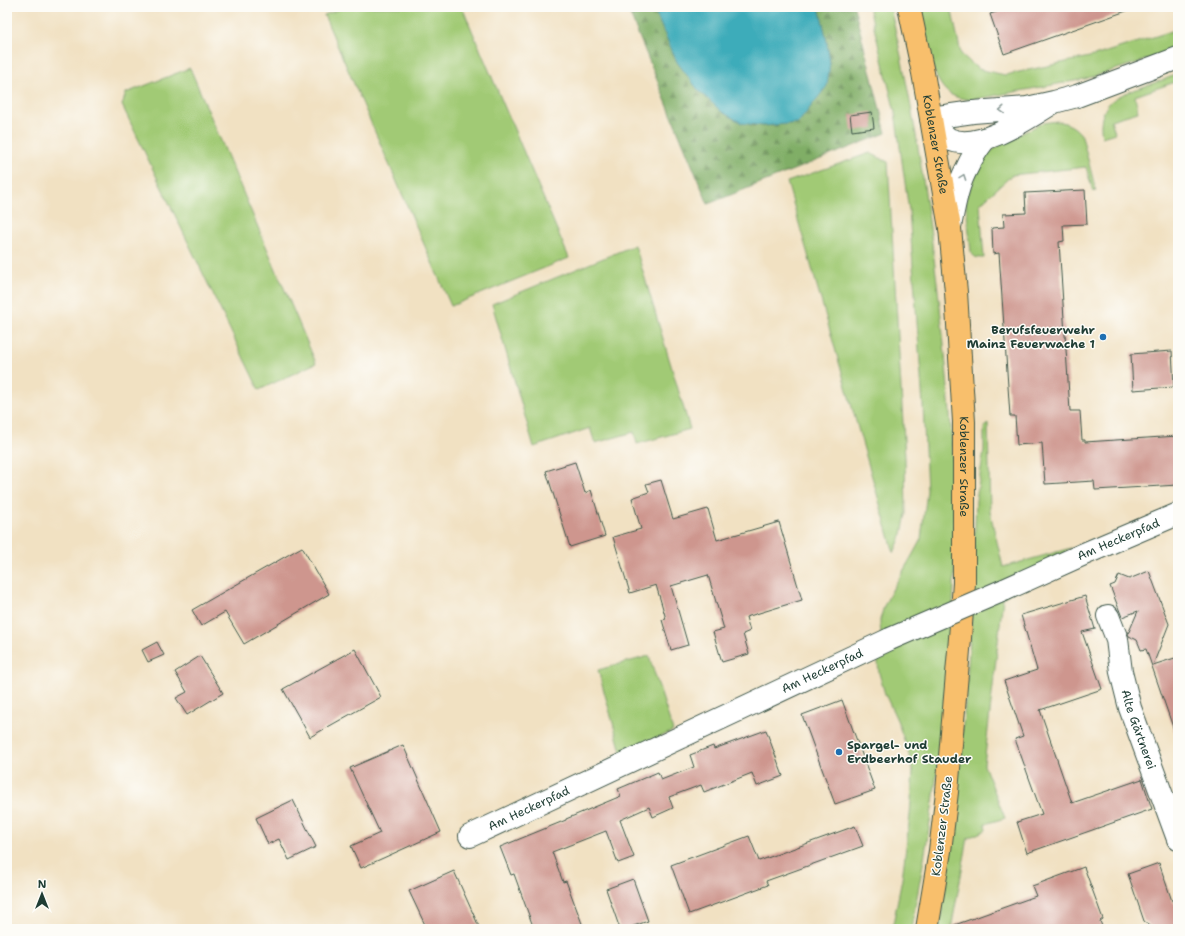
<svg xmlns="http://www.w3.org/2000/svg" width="1185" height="936" font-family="'Shantell Sans',sans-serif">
<defs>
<pattern id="forest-firs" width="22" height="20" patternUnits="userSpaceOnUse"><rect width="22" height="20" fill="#80ae66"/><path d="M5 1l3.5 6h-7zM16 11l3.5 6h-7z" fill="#688f55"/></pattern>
</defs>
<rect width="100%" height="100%" fill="#fdfcf7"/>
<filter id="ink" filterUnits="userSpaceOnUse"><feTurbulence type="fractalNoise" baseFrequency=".025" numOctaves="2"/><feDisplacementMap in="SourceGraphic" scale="8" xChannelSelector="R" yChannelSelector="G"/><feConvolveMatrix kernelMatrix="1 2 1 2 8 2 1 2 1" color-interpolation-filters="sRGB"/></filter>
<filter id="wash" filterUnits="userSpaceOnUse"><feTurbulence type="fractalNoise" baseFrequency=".012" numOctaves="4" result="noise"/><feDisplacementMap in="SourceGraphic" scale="16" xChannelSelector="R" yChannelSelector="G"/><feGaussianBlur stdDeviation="0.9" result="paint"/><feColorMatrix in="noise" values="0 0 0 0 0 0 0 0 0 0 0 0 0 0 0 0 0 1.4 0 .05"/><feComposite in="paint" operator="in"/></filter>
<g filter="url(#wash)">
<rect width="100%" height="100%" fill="#f1e1c2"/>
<!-- green -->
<path fill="#a1ca75" stroke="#608454" d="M 345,7 L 462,7 L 569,258 L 451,306 L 324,15 Z
M 869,7 L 890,7 C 911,95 925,184 936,274 C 949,378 957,481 954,586 C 953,614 949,642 947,670 C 944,698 942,726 939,754 C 933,812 922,871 911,929 L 892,929 L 902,879 L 910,815 L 913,772 L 908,751 L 897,720 L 885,694 L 879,673 L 877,654 L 881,632 L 880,625 L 880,620 L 884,606 L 891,592 L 913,554 L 921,539 L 927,491 L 923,405 L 909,211 L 895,112 Z
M 919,7 L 951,7 L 961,54 L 978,69 L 1005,75 L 1094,56 L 1178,29 L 1178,50 L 1085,79 L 971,100 C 964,99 956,98 950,94 C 929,80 924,30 919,7 Z
M 190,68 L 316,363 L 259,390 L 122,105 L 126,93 Z
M 1178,74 L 1178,81 L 1135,96 L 1138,112 L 1111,120 L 1115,133 L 1102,137 C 1099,123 1102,106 1116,98 C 1124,93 1133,90 1142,87 C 1154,83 1166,79 1178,74 Z
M 1057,121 C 1068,123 1076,127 1082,136 L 1096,191 L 1093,192 L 1086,167 L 1012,175 L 980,204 L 984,258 C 977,258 974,258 971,252 L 966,205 L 967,195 L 981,161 L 991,151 L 1003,143 L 1042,123 Z
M 870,153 L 888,162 L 905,458 L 906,514 L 902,534 L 894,553 L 787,182 Z
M 635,245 L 690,429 L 637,444 L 634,432 L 595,443 L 590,428 L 534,447 L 492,304 Z
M 988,423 L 990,512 L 1003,567 L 1071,548 L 1003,598 L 984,765 L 1005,818 L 985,824 L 986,830 L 968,838 L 951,929 L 939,929 L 947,878 L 965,704 L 971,626 L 976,500 L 984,450 L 984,428 Z
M 649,656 L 673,731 L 622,755 L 598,670 Z"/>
<!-- forest -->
<path fill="url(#forest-firs)" stroke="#50764d" d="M 627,7 L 653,7 L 677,62 L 722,112 L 742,123 L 763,126 L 798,123 L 809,108 L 830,63 L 826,37 L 819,7 L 854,7 L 886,133 L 708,204 Z"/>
<!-- water -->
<path fill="#3dacba" stroke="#2e7477" d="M 653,7 L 819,7 L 826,37 L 830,63 L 827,86 L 798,123 L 763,126 L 742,123 L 722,112 L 699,91 L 677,62 Z"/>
<g id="blocks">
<!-- building -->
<path fill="#ce968e" d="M 1012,7 L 1132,7 L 1132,9 L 1004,54 L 990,14 Z
M 872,112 L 874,128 L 852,131 L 850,115 Z
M 1085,190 L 1087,224 L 1063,225 L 1064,241 L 1059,242 L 1070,411 L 1080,411 L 1082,440 L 1085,440 L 1085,442 L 1178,436 L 1178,485 L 1095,490 L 1094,481 L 1045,484 L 1042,443 L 1017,445 L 1015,416 L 1010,416 L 999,253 L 993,254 L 992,228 L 1004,227 L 1003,214 L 1026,213 L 1025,193 Z
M 1172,351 L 1174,387 L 1133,390 L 1131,354 Z
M 575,462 L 585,493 L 591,490 L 605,536 L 570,547 L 546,471 Z
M 661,480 L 673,519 L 708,509 L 717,540 L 779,522 L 802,600 L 746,617 L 750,631 L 743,634 L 749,654 L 722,662 L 713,632 L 724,629 L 708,575 L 671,586 L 688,645 L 671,650 L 662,620 L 666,619 L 656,585 L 630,593 L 613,537 L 641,529 L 632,498 L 649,492 L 646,484 Z
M 302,547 L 329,594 L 244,644 L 225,612 L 201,626 L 192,610 Z
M 1149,571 L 1169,624 L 1153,665 L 1178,657 L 1178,736 L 1176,736 L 1146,649 L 1141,650 L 1137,640 L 1129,636 L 1128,634 L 1138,611 L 1122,617 L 1110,586 L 1115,584 L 1119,575 L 1129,579 Z
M 1085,596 L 1095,629 L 1082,632 L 1102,689 L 1040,710 L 1072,803 L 1142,779 L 1152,809 L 1027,853 L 1017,822 L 1042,814 L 1015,739 L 1023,736 L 1004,681 L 1037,670 L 1021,615 Z
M 157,642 L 164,655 L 148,662 L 142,650 Z
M 355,649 L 381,697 L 310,737 L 283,689 Z
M 200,656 L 223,693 L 187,715 L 176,698 L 187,692 L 175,672 Z
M 842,700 L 875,790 L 835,804 L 802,715 Z
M 766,730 L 783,776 L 757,786 L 752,773 L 704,792 L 701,785 L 669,797 L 673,808 L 653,817 L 649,807 L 620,820 L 634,857 L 618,863 L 606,831 L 552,852 L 563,882 L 566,881 L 584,929 L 534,929 L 514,874 L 511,875 L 500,847 L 566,820 L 566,819 L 621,796 L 618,789 L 658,772 L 661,780 L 694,767 L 690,755 L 713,746 L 714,749 Z
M 403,745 L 441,832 L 361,868 L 351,846 L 380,833 L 350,768 Z
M 293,800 L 316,847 L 289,860 L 279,839 L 268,844 L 256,818 Z
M 855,826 L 863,846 L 766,881 L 768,885 L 689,914 L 671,865 L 749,836 L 759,861 Z
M 1159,863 L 1172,901 L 1178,906 L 1178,929 L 1154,929 L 1144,921 L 1128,874 Z
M 1084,867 L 1103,919 L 1100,921 L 1103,929 L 949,929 L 949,927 L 1036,896 L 1032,886 Z
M 454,871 L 480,929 L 427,929 L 409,891 Z
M 633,879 L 648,921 L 625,929 L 620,929 L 606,889 Z"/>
</g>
</g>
<g filter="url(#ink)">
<use href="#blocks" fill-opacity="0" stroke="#3e5649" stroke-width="1"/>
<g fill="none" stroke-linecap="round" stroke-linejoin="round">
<!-- minor casing -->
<g stroke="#3e5649" stroke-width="24">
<g id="minor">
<path d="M 1054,102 C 1030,117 978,153 949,139 C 941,134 936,125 931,118 L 973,112 L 1027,108 L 1054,102 L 1077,96 L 1178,58"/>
<path d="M 950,227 C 954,207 957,186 967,168 C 972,157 978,148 985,139"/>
<path id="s1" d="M 1004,590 L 1084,554 L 1178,514"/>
<path id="s2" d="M 1108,616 L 1117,639 L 1121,672 L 1130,708 L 1178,839"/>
<path id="s3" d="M 470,836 L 890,639"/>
</g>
</g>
<!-- major casing -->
<g stroke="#3e5649" stroke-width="24">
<g id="major">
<path id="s4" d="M 909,7 L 923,73 L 950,228 L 956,292 L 964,422 L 964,583 L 960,638 L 947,792 L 940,851 L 927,929"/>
</g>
</g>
<!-- minor -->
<use href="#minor" stroke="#fff" stroke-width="22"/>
<!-- major -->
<use href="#major" stroke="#f8bf6c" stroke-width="22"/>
<!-- minor-bridge casing -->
<g stroke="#3e5649" stroke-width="24" stroke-linecap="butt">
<path id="minor-bridge" d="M 890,639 L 1004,590"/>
</g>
<!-- minor-bridge -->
<use href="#minor-bridge" stroke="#fff" stroke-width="22"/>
</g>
<!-- one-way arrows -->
<defs><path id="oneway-chevron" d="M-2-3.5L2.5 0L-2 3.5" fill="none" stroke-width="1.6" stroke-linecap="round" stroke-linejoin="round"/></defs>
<g stroke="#8f9e9a">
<use href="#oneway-chevron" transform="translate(1002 110) rotate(176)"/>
<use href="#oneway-chevron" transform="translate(963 177) rotate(-70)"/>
</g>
</g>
<!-- markers -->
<g fill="#1f6fb2" stroke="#fdfcf7" stroke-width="1.5">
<circle cx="1103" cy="337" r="4"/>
<circle cx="839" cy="752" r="4"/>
</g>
<g text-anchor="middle" stroke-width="3" stroke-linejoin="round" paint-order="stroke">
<!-- street labels -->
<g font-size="12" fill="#1f3d34" stroke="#fdfcf7">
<text dy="4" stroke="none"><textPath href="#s4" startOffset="140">Koblenzer Straße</textPath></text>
<text dy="4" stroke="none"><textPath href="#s4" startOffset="464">Koblenzer Straße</textPath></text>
<text dy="4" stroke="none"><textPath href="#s1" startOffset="125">Am Heckerpfad</textPath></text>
<text dy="4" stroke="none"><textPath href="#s3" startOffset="389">Am Heckerpfad</textPath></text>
<text dy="4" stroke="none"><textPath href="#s2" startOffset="118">Alte Gärtnerei</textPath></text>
<text dy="4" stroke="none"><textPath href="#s3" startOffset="65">Am Heckerpfad</textPath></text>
<text transform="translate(942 826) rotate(-83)" y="4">Koblenzer Straße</text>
</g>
<!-- poi labels -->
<g font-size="12" font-weight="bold" fill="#1f3d34" stroke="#fdfcf7" text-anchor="end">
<text x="1095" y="334">Berufsfeuerwehr<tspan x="1095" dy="14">Mainz Feuerwache 1</tspan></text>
<text x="847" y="749" text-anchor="start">Spargel- und<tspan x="847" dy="14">Erdbeerhof Stauder</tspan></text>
</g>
</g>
<!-- margin -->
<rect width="1185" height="936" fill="none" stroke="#fdfcf7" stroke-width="24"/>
<!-- north arrow -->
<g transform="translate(42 894)" stroke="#fdfcf7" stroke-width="3" paint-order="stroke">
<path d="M0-3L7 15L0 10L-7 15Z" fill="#1f3d34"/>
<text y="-6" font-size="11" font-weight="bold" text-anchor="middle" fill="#1f3d34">N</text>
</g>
</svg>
